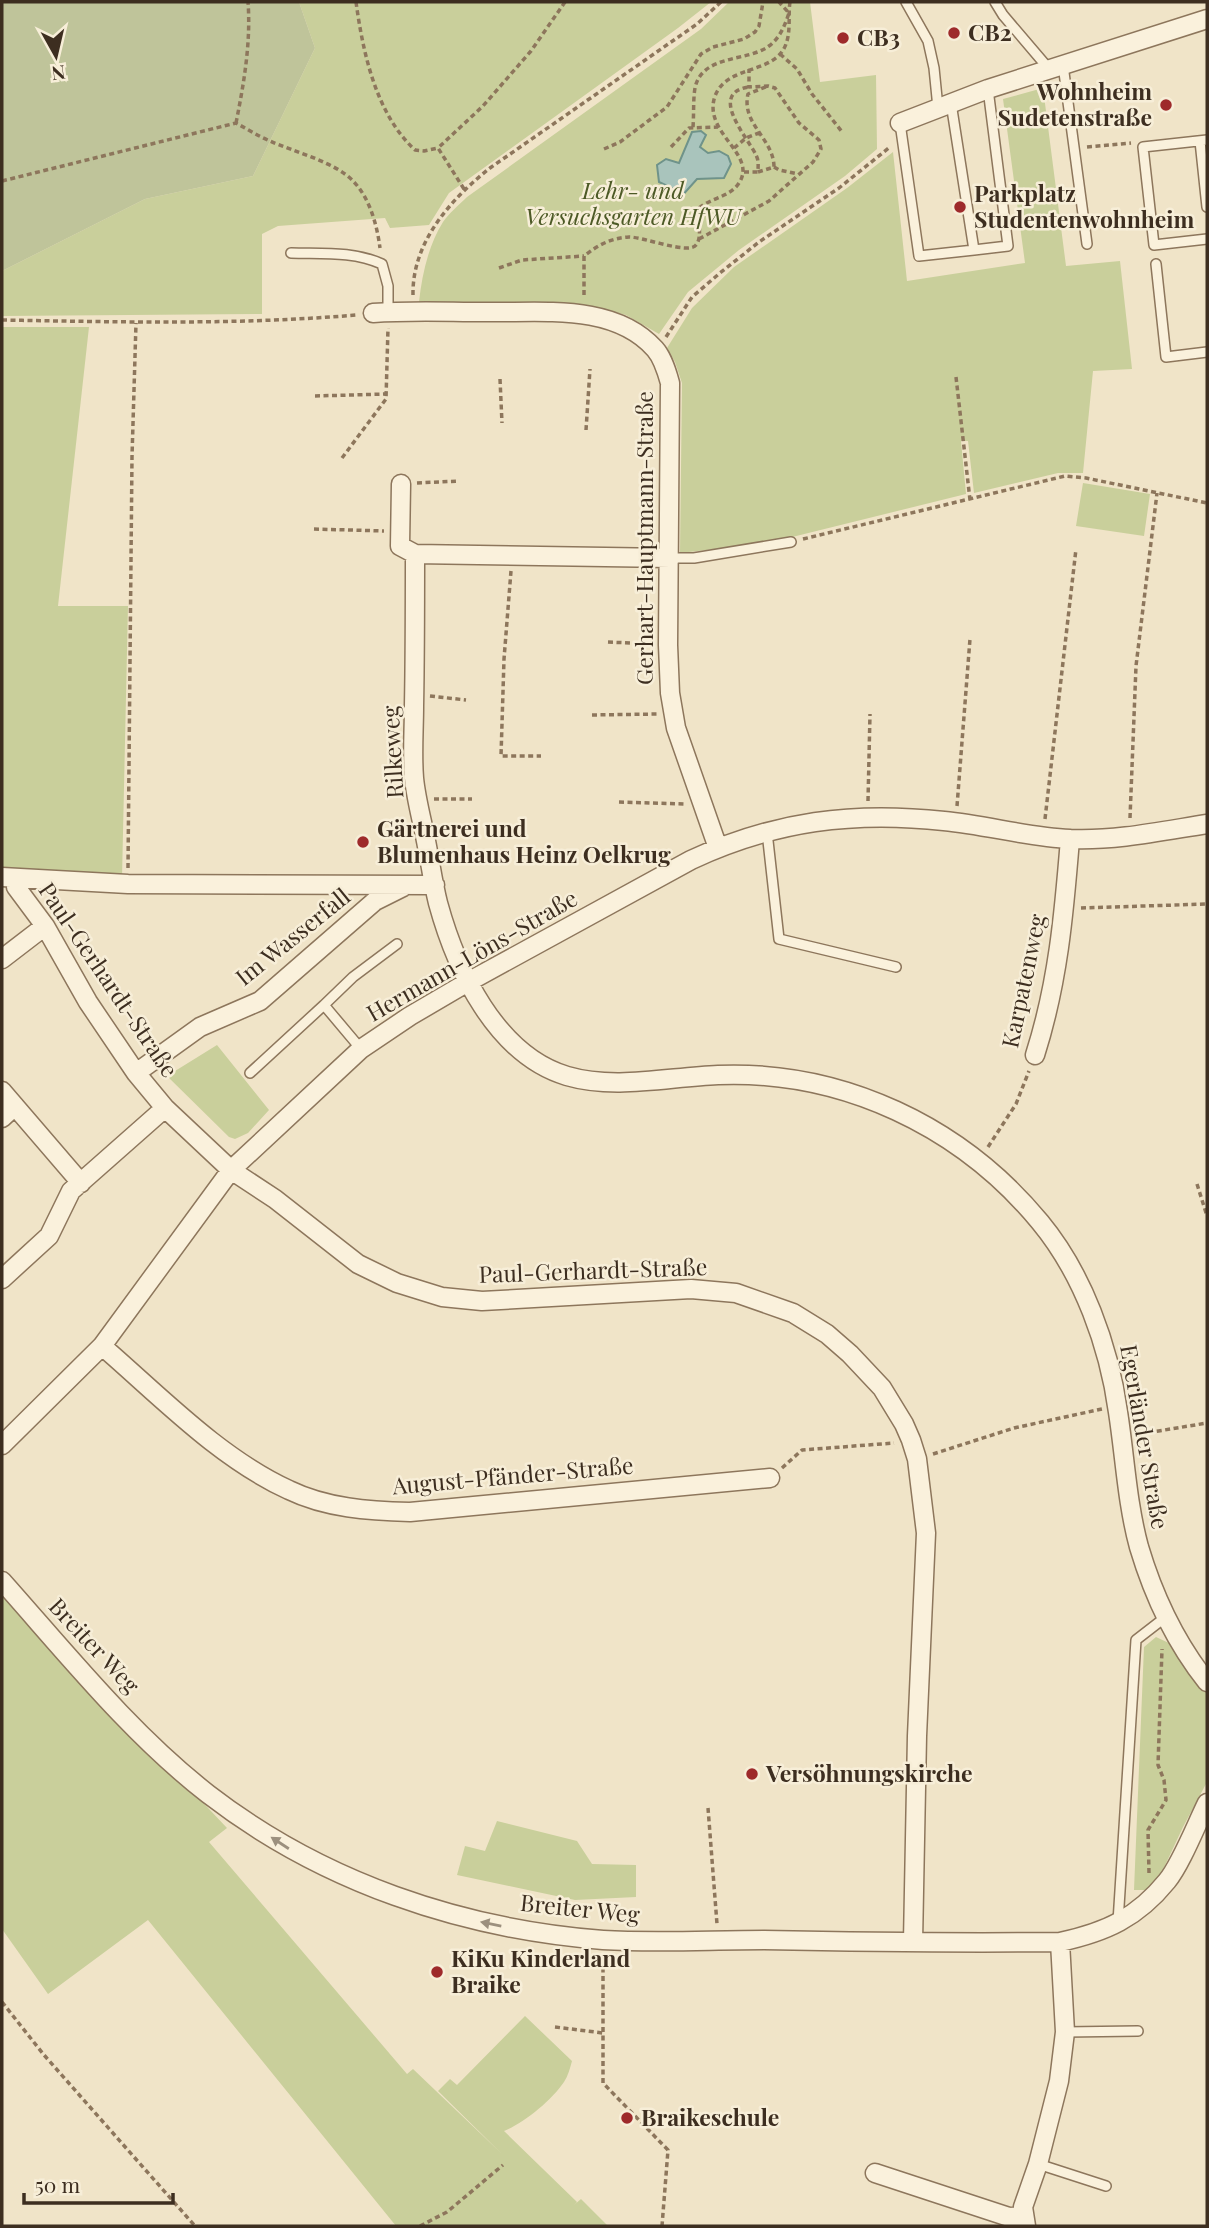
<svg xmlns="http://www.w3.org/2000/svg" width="1209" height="2228" font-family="'Playfair Display',serif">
<rect width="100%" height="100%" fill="#f0e4c8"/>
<!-- green -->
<path fill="#c9cf9b" d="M 299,2 L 711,2 L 678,28 L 449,193 L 429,225 L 390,228 L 385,218 L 278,226 L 262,234 L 262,314 L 2,316 L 2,271 L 145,199 L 253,176 L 315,48 Z
M 729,2 L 810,2 L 820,82 L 876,75 L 877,149 L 845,176 L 739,250 L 688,292 L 659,334 L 626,315 L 592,306 L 419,302 C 422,275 428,246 443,222 C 449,213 459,205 467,197 L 701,29 Z
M 1043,88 L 1066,266 L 1120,261 L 1132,369 L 1093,371 L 1083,473 L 1058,473 L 974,493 L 968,441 L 961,441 L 966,494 L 768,543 L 680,553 L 682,383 L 675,362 L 667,348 L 692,308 L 734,267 L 847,188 L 893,152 L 907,281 L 1025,263 L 1003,99 Z
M 2,327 L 89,327 L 58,606 L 128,606 L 122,878 L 2,870 Z
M 1083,483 L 1150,494 L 1144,536 L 1076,526 Z
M 217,1045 L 269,1110 L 248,1133 L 235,1139 L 229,1137 L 167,1076 Z
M 2,1590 L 227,1828 L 209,1842 L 407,2074 L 413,2069 L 502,2154 L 438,2091 L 450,2079 L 457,2085 L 525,2016 L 572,2061 C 570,2068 568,2076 564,2082 C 551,2101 524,2123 504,2131 L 577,2202 L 574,2205 L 581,2199 L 608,2226 L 396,2226 L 148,1920 L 48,1994 L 2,1929 Z
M 1156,1637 L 1171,1644 L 1207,1694 L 1207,1782 L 1183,1827 L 1161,1874 L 1146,1890 L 1134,1890 L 1144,1647 Z
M 497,1821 L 577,1841 L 592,1864 L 636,1865 L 636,1897 L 575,1900 L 457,1875 L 465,1846 L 485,1851 Z"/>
<!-- cemetery -->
<path fill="#bfc49a" d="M 2,2 L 299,2 L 315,48 L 253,176 L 145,199 L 2,271 Z"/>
<!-- water -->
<path fill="#a9c4bc" stroke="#6f938a" stroke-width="2" d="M 701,131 L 706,135 L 700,147 L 708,153 L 719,151 L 728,156 L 731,164 L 724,178 L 697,179 L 681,197 L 674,189 L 659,182 L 657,165 L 666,159 L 679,163 L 692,132 Z"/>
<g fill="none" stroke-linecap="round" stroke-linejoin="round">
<!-- lane casing -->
<g stroke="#8d765c" stroke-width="12">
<path id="lane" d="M 906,2 L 928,41 L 934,68 L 938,108
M 995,2 L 1003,15 L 1049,69
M 1063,65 L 1087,244
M 900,123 L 919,256 L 974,250 L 951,103
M 1207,140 L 1143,147 L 1154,245 L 1207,239
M 1200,141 L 1207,207
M 974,250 L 1008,246 L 988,89
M 291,253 C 322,254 353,251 382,264 L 388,286 L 388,312
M 1156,264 L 1166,357 L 1207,352
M 670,558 L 694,558 L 791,542
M 767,832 L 779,939 L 896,967
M 324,1005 L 353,977 L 397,944
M 250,1073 L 324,1005 L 361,1049
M 1118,1922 L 1136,1640 L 1167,1616
M 1065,2032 L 1138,2031
M 1038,2164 L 1106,2186"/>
</g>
<!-- street casing -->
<g stroke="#8d765c" stroke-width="21">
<path id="street" d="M 900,123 L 988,89 L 1207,19
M 373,313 C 410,310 448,312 486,312 C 542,313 614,303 655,349 C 663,358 667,372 670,383 L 668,645 L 670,693 L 676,728 L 718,848
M 401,484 L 400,546 L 415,554
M 670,558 L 415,554 C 415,604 415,655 414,706 C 414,729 412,754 414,778 C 416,799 422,820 426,841 C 430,861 433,883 438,903 C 456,969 496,1055 567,1076 C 615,1090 668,1077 718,1075 C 842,1070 961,1126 1040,1222 C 1083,1274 1109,1346 1118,1412 C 1125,1457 1127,1503 1139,1547 C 1153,1594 1176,1643 1207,1682
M 2,877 L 128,884 L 435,885
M 16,887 L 45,926 L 88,1002 L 136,1073 L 165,1108 L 231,1170 L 275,1199 L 358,1264 L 397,1283 L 442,1297 L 482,1301 L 691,1289 L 736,1293 L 793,1313 L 827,1334 L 850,1354 L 882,1388 L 904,1424 L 911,1440 L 917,1459 L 926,1533 L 917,1736 L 913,1942
M 2,959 L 45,926
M 1035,1055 C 1058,983 1064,914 1070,839
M 136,1073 L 200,1027 L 260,1001 L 375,901 L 403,887
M 2,1091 L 81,1183
M 2,1118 L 15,1106
M 2,1279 L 49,1236 L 71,1191 L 165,1108
M 102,1346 C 160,1396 219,1458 289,1490 C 326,1508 369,1511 410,1512 L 770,1478
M 2,1445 L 102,1346 L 231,1170 L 361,1049 L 410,1016 L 468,982 L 691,860 C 775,821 853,811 944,821 C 986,825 1028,837 1070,839 C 1116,841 1162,831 1207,824
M 2,1581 C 67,1654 131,1734 208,1794 C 322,1882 461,1929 603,1940 C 656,1943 710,1940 764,1940 C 863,1942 961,1943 1060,1942 C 1106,1932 1137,1918 1167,1881 C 1181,1864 1197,1823 1207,1803
M 875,2173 L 1009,2217 L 1024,2216
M 1026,2226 L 1023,2207 L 1038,2164 L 1059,2081 L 1065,2032 L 1060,1942"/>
</g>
<!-- path -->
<path stroke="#8d765c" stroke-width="3.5" stroke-dasharray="5 3.5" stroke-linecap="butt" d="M 356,2 C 363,53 376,114 415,150 L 424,151 L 438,148
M 780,54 L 797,69 L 812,94 L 843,133
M 236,123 C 244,83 251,42 248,2
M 693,127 C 694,114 693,100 695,88 C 702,54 748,62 769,46 C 780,38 785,25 789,13 L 779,2
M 671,147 L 689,128 L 718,127
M 1087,147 L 1131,143
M 734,148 L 746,138 L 759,133
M 604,149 L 620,142 L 667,107 L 701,54 L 713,47 L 744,39 L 755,32 L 759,26 L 763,2
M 774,167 L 779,170 L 798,174
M 744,172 L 758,172 C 758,166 759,161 756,155 C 748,138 707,93 749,87
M 758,172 L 774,167 C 774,139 741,124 748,94 L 768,86
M 2,181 L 236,123 C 247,129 258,136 270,141 C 294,152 336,162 354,182 C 370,199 377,225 380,248
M 464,189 L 438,148 L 483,106 L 531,51 L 565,2
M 699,239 L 769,201 L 813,162 L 821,149 L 819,140 L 799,123 L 775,88 L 768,86 L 749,87 L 749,69
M 499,268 L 522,260 L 584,256
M 413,295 C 412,242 451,199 490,168 L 697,24 L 721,2
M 584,295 L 584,256 C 598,245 611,238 629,237 C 644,237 689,255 696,245 C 703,237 697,219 699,208 C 711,198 730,197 739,183 C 758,154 702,133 715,96 C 727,64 775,75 786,44 C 791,31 788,15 790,2
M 2,320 C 120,322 238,325 356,315
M 666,337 L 692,297 L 720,273 L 759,242 L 839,188 L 890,147
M 956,377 L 970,500
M 500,379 L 502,423
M 315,396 L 386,394
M 586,430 L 590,369
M 342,458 L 386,399 L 388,328
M 417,483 L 459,481
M 314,529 L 384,531
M 803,539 L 1065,476 L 1086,478 L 1207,503
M 511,571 L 504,659 L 501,756 L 541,756
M 608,642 L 652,644
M 430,696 L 466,700
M 592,715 L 658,714
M 434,799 L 472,799
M 868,801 L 870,714
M 619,802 L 685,804
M 957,806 L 970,639
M 1130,818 L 1136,666 L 1157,493
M 1045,819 L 1076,549
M 128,868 L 132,457 L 136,323
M 1081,908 L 1207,904
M 988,1147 L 1016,1104 L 1029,1071
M 1197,1184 L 1207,1216
M 1140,1434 L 1207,1423
M 933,1454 L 1014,1428 L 1102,1409
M 782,1468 L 802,1450 L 894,1443
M 708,1808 L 717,1924
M 1149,1873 L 1148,1830 L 1166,1800 L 1164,1780 L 1158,1765 L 1162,1649
M 603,1959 L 603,2083 L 668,2150 L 662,2226
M 2,2002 L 44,2055 L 195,2226
M 555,2027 L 603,2033
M 420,2226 L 447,2212 L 503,2165"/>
<!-- lane -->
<use href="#lane" stroke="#faf1dc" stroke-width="9"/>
<!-- street -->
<use href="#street" stroke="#faf1dc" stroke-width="18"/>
</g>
<!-- one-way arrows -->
<defs><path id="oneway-solid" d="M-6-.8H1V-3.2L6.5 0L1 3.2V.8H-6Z" transform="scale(1.75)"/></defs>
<g fill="#9c907e">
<use href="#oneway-solid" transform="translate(280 1843) rotate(-147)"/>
<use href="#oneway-solid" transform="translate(491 1924) rotate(-169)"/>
</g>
<!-- markers -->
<g fill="#9e2a2b" stroke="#f7eed8" stroke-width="2.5">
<circle cx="954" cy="33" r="7"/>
<circle cx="843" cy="38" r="7"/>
<circle cx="1166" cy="105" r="7"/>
<circle cx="960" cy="207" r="7"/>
<circle cx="363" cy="842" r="7"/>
<circle cx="752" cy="1774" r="7"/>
<circle cx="437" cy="1972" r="7"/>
<circle cx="627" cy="2118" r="7"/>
</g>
<g text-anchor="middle" stroke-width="5" stroke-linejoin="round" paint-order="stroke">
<!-- poi labels -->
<g font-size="23" font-weight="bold" fill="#3d2e20" stroke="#f7eed8" text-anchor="start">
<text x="968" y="41">CB2</text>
<text x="857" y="46">CB3</text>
<text x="1152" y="100" text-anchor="end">Wohnheim<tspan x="1152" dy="26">Sudetenstraße</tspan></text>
<text x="974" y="202">Parkplatz<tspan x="974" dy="26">Studentenwohnheim</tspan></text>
<text x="377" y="837">Gärtnerei und<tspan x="377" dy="26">Blumenhaus Heinz Oelkrug</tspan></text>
<text x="766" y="1782">Versöhnungskirche</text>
<text x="451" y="1967">KiKu Kinderland<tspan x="451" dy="26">Braike</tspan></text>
<text x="641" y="2126">Braikeschule</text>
</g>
<!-- park labels -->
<g font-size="23" font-style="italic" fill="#4d5a26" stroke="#f7eed8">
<text x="633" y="199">Lehr- und<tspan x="633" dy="26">Versuchsgarten HfWU</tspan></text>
</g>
<!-- street labels -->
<g font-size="23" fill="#3d2e20" stroke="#f7eed8">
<text transform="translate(645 538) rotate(-90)" y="8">Gerhart-Hauptmann-Straße</text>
<text transform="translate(393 752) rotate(-93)" y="8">Rilkeweg</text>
<text transform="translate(293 937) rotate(-39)" y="8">Im Wasserfall</text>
<text transform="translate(472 956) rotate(-30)" y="8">Hermann-Löns-Straße</text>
<text transform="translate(108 980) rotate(56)" y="8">Paul-Gerhardt-Straße</text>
<text transform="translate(1024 981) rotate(-78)" y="8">Karpatenweg</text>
<text transform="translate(593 1271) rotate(-2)" y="8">Paul-Gerhardt-Straße</text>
<text transform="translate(1144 1437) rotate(80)" y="8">Egerländer Straße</text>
<text transform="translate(513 1476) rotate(-5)" y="8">August-Pfänder-Straße</text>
<text transform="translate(94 1646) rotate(47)" y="8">Breiter Weg</text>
<text transform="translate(580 1909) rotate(6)" y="8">Breiter Weg</text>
</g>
</g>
<!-- border -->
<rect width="1209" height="2228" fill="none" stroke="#3d2e20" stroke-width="7"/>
<!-- north arrow -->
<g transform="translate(56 56) rotate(172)" stroke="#f7eed8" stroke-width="5" paint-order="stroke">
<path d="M0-5L12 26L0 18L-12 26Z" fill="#3d2e20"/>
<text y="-10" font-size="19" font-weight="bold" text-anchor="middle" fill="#3d2e20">N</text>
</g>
<!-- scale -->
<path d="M24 2193v10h149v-10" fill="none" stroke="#3d2e20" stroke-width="3.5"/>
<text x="35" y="2193" font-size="21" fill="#3d2e20" stroke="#f7eed8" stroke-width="5" paint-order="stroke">50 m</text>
</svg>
